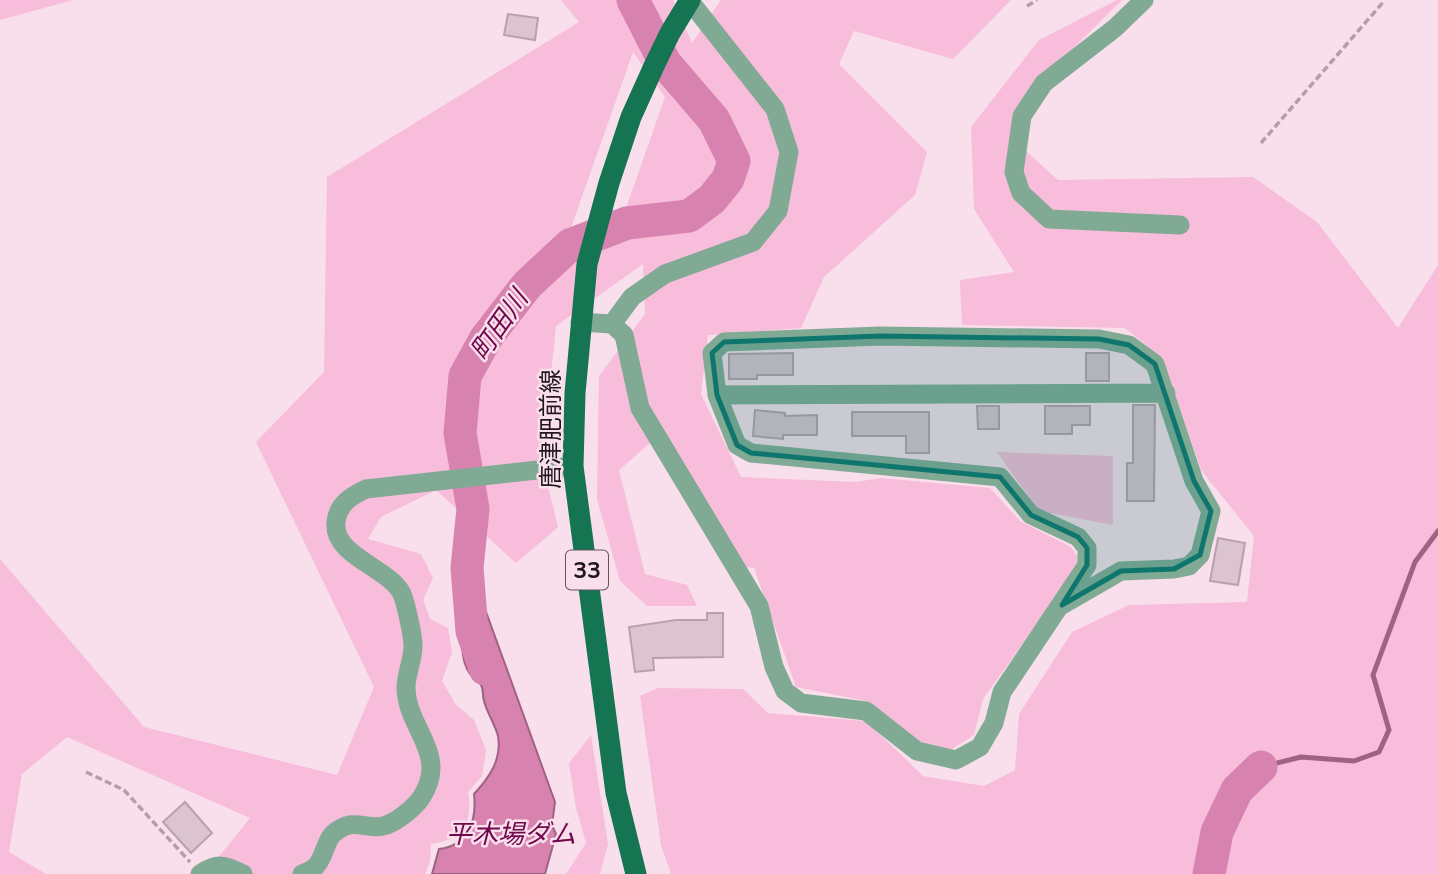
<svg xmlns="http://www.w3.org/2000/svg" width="1438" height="874" font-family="Mulish,'Noto Sans JP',sans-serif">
<rect width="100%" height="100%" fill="#f8dfeb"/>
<!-- green -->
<path fill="#f7bdda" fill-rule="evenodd" d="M 0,0 L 73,0 L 0,20 Z
M 561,0 L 673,0 L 692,43 L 721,0 L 1011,0 L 953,59 L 854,31 L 839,64 L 927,152 L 915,195 L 824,277 L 801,328 L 708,335 L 701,394 L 741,477 L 856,482 L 881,478 L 990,488 L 1020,521 L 1071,547 L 1081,562 L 983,699 L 974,735 L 946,753 L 914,742 L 866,701 L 796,687 L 754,568 L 739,566 L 664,431 L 619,470 L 645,574 L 687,585 L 697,606 L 647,606 L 620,581 L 597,499 L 599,376 L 645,314 L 643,264 L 556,326 L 542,461 L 558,527 L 516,563 L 436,490 L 381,517 L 368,539 L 421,554 L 433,578 L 423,600 L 430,619 L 448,628 L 452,652 L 442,681 L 456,705 L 474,720 L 486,750 L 482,776 L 468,792 C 473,823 463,840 431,844 L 430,861 L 425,874 L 205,874 L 250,818 L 67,737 L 22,774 L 9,852 L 46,874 L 0,874 L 0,559 L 144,727 L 337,775 L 374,687 L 256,442 L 324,372 L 327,177 L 579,22 ZM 633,52 L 665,97 L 626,208 L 567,239 Z
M 1117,0 L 1122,0 L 1034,87 L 1026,151 L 1058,180 L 1253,177 L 1317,222 L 1398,328 L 1438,265 L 1438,874 L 671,874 L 661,845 L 640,696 L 658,688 L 743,689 L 768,713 L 866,721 L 923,776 L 984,786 L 1015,770 L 1019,714 L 1072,632 L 1129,605 L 1247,602 L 1254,536 L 1201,470 L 1163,359 L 1125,328 L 962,325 L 960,280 L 1014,272 L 974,209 L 971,127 L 1039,40 Z
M 997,452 L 1113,456 L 1113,525 L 1039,511 Z
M 591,735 L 608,844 L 600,874 L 566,874 L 586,843 L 576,808 L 569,763 Z"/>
<!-- water -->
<path fill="#d882af" stroke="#a06283" stroke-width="2" d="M 485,609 L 555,802 L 552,825 L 556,834 L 545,874 L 432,874 L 439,849 C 468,846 477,821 474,794 C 489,778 502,760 498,736 C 495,724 487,713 484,701 C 482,695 484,690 481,685 C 478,679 473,678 470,674 C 460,659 461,643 466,627 L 486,626 Z"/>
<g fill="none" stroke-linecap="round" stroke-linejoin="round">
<!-- stream -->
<path stroke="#a06283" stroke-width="5" d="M 1261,767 L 1301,757 L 1354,761 L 1379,752 L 1389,730 L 1373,675 L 1415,562 L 1438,531"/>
<!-- river -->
<path stroke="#d882af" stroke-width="33" d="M 485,669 L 472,631 L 467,568 L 473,509 L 460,433 L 465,376 L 486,338 L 527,285 L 570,245 L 627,223 L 689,216 L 712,199 L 728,179 L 734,161 L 714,120 L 665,63 L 633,0
M 1209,874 L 1217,832 L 1237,790 L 1261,767"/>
</g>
<!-- building -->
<path fill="#dcc4cf" stroke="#b8a1ac" stroke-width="2" d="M 508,14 L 538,18 L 535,40 L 504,35 Z
M 793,353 L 793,375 L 757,375 L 757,379 L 729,379 L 729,354 Z
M 1086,353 L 1109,353 L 1109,381 L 1086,381 Z
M 1133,405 L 1155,405 L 1154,501 L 1127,501 L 1127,463 L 1133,463 Z
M 977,406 L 999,406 L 999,429 L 978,429 Z
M 1045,406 L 1090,406 L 1090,425 L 1072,425 L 1072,434 L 1045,434 Z
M 755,410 L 785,413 L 785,416 L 817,415 L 817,435 L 783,435 L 783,439 L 753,436 Z
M 852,412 L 929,412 L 929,453 L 906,453 L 906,436 L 852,436 Z
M 1218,538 L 1245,543 L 1238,585 L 1210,581 Z
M 707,613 L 723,613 L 723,657 L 653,658 L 654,670 L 635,672 L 629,627 L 676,620 L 707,620 Z
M 185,802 L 212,833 L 191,853 L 163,822 Z"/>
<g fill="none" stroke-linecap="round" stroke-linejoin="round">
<!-- path -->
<path stroke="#b29fa8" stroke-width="3.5" stroke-dasharray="7 3.5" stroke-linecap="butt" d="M 1027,6 L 1037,0
M 1261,143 L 1385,0
M 86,772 L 124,790 L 190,862"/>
<!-- minor -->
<path stroke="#81aa95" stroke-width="19" d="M 1144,0 L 1115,28 L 1044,83 L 1022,116 L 1014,172 L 1021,193 L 1049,219 L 1180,225
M 580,322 L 612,324 L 624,335 L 640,408 L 759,606 L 774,667 L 785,691 L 801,703 L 866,711 L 917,751 L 956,760 L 980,747 L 994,723 L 1002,692 L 1087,565 L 1087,548 L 1078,537 L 1031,515 L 1000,477 L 751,453 L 737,445 L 717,395 L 712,353 L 724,342 L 880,336 L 1099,339 L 1129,345 L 1155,364 L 1194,481 L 1211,511 L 1200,555 L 1189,566 L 1174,569 L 1121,571 L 1062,605
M 612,324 L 632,297 L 665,274 L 753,242 L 778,211 L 789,152 L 775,109 L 689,0
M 717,395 L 1166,393
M 200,874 C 217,862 226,865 243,874
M 302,874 C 306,872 313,870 316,866 C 324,858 325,842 333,834 C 353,816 364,830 383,826 C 396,823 414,808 421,798 C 450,754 407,730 406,688 C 406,674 413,660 413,646 C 413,635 406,604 402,594 C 390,568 332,556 336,522 C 338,504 351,496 366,489 L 573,466"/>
<!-- major -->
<path stroke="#157552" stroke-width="21" d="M 636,874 L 616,793 L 573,466 L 575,393 L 587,264 L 609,183 L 631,117 L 654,66 L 670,33 L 690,0"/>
</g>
<!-- marked area -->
<path fill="#0f766e" fill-opacity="0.2" stroke="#0f766e" stroke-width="5" stroke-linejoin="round" d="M 880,336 L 1099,339 L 1129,345 L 1155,364 L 1194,481 L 1211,511 L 1200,555 L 1174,569 L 1121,571 L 1062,605 L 1087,565 L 1087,548 L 1078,537 L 1031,515 L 1000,477 L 751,453 L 737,445 L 717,395 L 712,353 L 724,342 Z"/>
<g text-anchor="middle" stroke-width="5" stroke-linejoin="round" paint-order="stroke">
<!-- shield labels -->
<rect fill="#f8dfeb" stroke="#605359" stroke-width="2" x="566" y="550.5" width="42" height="39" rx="5"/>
<g font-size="23" font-weight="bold" fill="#1f171b">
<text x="587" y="578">33</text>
</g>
<!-- street labels -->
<g font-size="24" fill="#1f171b" stroke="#f8dfeb">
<text transform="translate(551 429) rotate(-90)" y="8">唐津肥前線</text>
</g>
<!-- water labels -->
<g font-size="26" font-style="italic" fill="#72074d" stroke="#f8dfeb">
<text transform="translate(499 325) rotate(-55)" y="9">町田川</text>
<text x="511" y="843">平木場ダム</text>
</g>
</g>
</svg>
